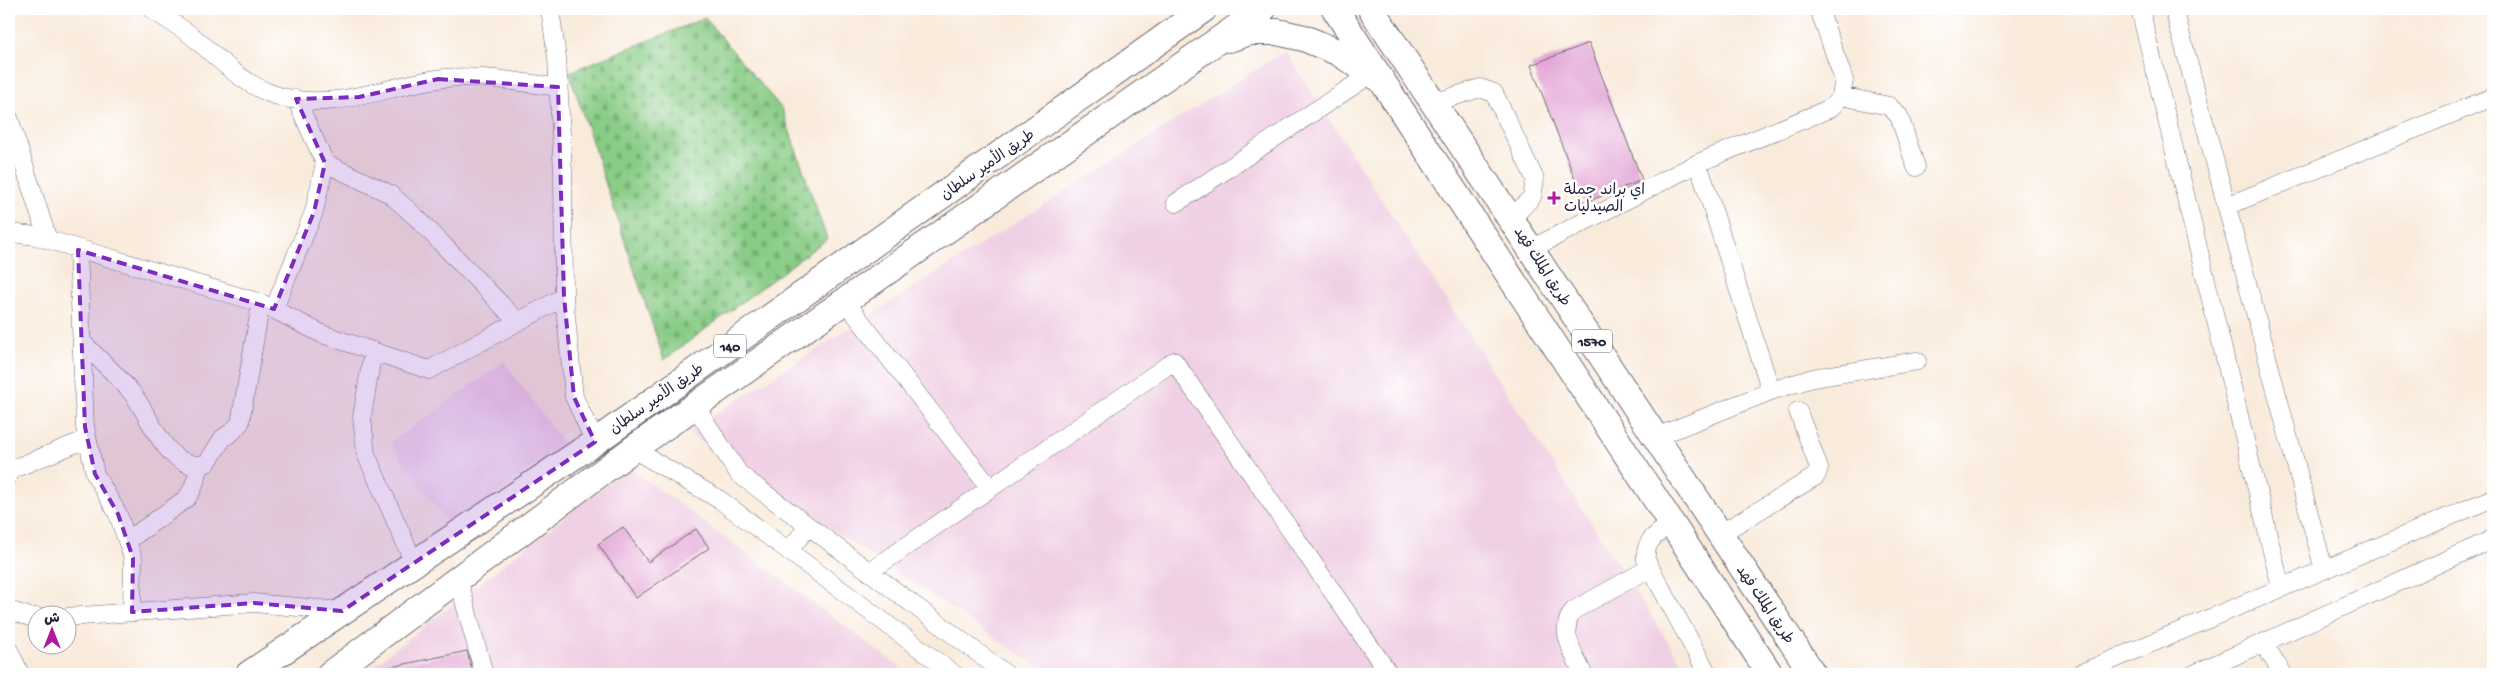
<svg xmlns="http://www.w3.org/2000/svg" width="2502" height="683" font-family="'Gochi Hand','Playpen Sans Arabic',sans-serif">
<defs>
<pattern id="cemetery-stones" width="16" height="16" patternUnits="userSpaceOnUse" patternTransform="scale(1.25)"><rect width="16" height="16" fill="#88cc85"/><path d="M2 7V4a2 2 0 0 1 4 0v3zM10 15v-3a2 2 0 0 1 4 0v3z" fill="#75af74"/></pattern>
</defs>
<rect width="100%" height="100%" fill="#fff"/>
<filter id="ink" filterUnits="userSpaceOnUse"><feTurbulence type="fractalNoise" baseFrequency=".02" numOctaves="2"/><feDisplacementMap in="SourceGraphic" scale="10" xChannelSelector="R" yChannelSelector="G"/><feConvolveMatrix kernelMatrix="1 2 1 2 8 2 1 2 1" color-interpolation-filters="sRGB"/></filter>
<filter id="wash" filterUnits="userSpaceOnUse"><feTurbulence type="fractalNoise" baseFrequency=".0096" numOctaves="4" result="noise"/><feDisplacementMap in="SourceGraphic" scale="20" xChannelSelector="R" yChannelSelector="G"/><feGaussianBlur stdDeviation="1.12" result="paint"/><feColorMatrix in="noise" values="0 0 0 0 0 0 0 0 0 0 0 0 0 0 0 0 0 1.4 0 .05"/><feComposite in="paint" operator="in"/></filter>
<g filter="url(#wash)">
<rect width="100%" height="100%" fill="#f9ebdb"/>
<!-- built -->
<path fill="#f0d0e4" d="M 1285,51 L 1689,674 L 1049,674 L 687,432 Z
M 504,362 L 564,444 L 450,526 L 390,443 Z
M 629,467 L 909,674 L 363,674 Z"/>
<!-- cemetery -->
<path fill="url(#cemetery-stones)" stroke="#557760" d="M 705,18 L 782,109 L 827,239 L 664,360 L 569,72 Z"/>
<g id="blocks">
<!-- building -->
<path fill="#e4a8d7" d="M 1589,43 L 1642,180 L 1584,203 L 1531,65 Z
M 623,527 L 648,562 L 696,529 L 709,548 L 636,598 L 598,544 Z
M 467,651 L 473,674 L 387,674 L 386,668 Z"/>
</g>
</g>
<g filter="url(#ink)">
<use href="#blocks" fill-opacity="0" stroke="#6d6873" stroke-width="1"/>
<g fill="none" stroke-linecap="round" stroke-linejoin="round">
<!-- minor casing -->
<g stroke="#6d6873" stroke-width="19">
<path id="minor" d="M 151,9 C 164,18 179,26 192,36 C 217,57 240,82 272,94 C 327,114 383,87 437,79 C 474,73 521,83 558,87
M 550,9 L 557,58 L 563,173 L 564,297 L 574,397 L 595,442
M 2140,9 L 2281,588
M 2174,9 L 2324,570
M 1841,96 L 1889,106 L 1899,116 L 1916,167
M 1434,103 L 1480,88 L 1494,93 L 1535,179 L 1532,197 L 1511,219
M 9,118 L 48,240
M 325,163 L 390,194 L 417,218 L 518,322
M 1698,163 L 1771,391
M 1176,203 L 1371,74
M 2227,206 L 2493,97
M 9,233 L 36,236 L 261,303 L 322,334 L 429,370 L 564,297
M 1531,249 L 1698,163 L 1831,108 L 1841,96 L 1844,80 L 1819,9
M 78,250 L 85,427 L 95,474 L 118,514 L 133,558 L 132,612
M 845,301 L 990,488
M 274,309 L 314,212 L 325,163 L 296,99
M 83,343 C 99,359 117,375 132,393 C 151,416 168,476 207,463 L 223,438 L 232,432 L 240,423 L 261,303
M 373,351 L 362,417 L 366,454 L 414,563
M 695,406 L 739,474 L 1006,674
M 1656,437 L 1771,391 L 1813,378 L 1917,361
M 633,449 L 720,500 L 954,674
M 9,475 L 13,469 L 87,439
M 1672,523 C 1657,534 1644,540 1646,560 L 1708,674
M 1720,534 L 1816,476 L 1819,468 L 1798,411
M 127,541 L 187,498 L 193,488 L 200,466
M 789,551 L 808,526
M 869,572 L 1174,361 L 1389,674
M 458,578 L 484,674
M 9,610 L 30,617 L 38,617
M 68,617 L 254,603 L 342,611
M 2263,643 L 2283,674
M 9,650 L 20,674
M 1583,674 C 1574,653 1557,630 1574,610 L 1650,568
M 2079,674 L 2493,498
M 2194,674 L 2493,539"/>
</g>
<!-- highway casing -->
<g stroke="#6d6873" stroke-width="28">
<path id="highway" d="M 1335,9 L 1770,674
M 1371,9 L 1813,674
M 1229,39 L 1249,32 L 1277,32 L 1304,38 L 1337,52 L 1380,79
M 249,674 L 595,442 L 1204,9
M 330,674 L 633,449 L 1263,9"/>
</g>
<!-- minor -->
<use href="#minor" stroke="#fff" stroke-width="18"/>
<!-- highway -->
<use href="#highway" stroke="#fff" stroke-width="26"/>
</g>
</g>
<!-- marked area -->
<path fill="#7b2cbf" fill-opacity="0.2" stroke="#7b2cbf" stroke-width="4" stroke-dasharray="10 6" stroke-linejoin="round" d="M 438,79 L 558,87 L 564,297 L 574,397 L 595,442 L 342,611 L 254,603 L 132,612 L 133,558 L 118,514 L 95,474 L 85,427 L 78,250 L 274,309 L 314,212 L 325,163 L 296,99 L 359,97 Z"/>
<!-- markers -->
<path fill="#b5179e" stroke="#fff" stroke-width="2" d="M1551.5 190.5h5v5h5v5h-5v5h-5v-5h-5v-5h5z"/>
<g text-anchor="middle" stroke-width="5" stroke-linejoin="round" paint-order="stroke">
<!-- shield labels -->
<g fill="#fff" stroke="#646476" stroke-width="1">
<rect x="1572" y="329.5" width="40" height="23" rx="4"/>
<rect x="714" y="334.5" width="32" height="23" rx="4"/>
</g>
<g font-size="14" font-weight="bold" fill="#22223b">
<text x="1592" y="346">1570</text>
<text x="730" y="351">140</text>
</g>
<!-- street labels -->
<g font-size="15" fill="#22223b" stroke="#fff">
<text transform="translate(987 164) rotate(-35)" y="5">طريق الأمير سلطان</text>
<text transform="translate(1543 266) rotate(57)" y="5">طريق الملك فهد</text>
<text transform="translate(656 398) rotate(-35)" y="5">طريق الأمير سلطان</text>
<text transform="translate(1766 604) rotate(56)" y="5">طريق الملك فهد</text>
</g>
<!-- poi labels -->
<g font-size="15" fill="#22223b" stroke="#fff" text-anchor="start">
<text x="1564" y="194">اي براند جملة<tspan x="1564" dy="17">الصيدليات</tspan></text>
</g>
</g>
<!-- margin -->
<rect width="2502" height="683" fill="none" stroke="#fff" stroke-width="30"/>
<!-- north arrow -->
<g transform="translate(52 630)"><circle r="24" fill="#ffffff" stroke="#a7a7b1"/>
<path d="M0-4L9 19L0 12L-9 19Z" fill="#b5179e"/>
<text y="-8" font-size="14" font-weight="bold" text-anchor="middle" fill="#22223b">ش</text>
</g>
</svg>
